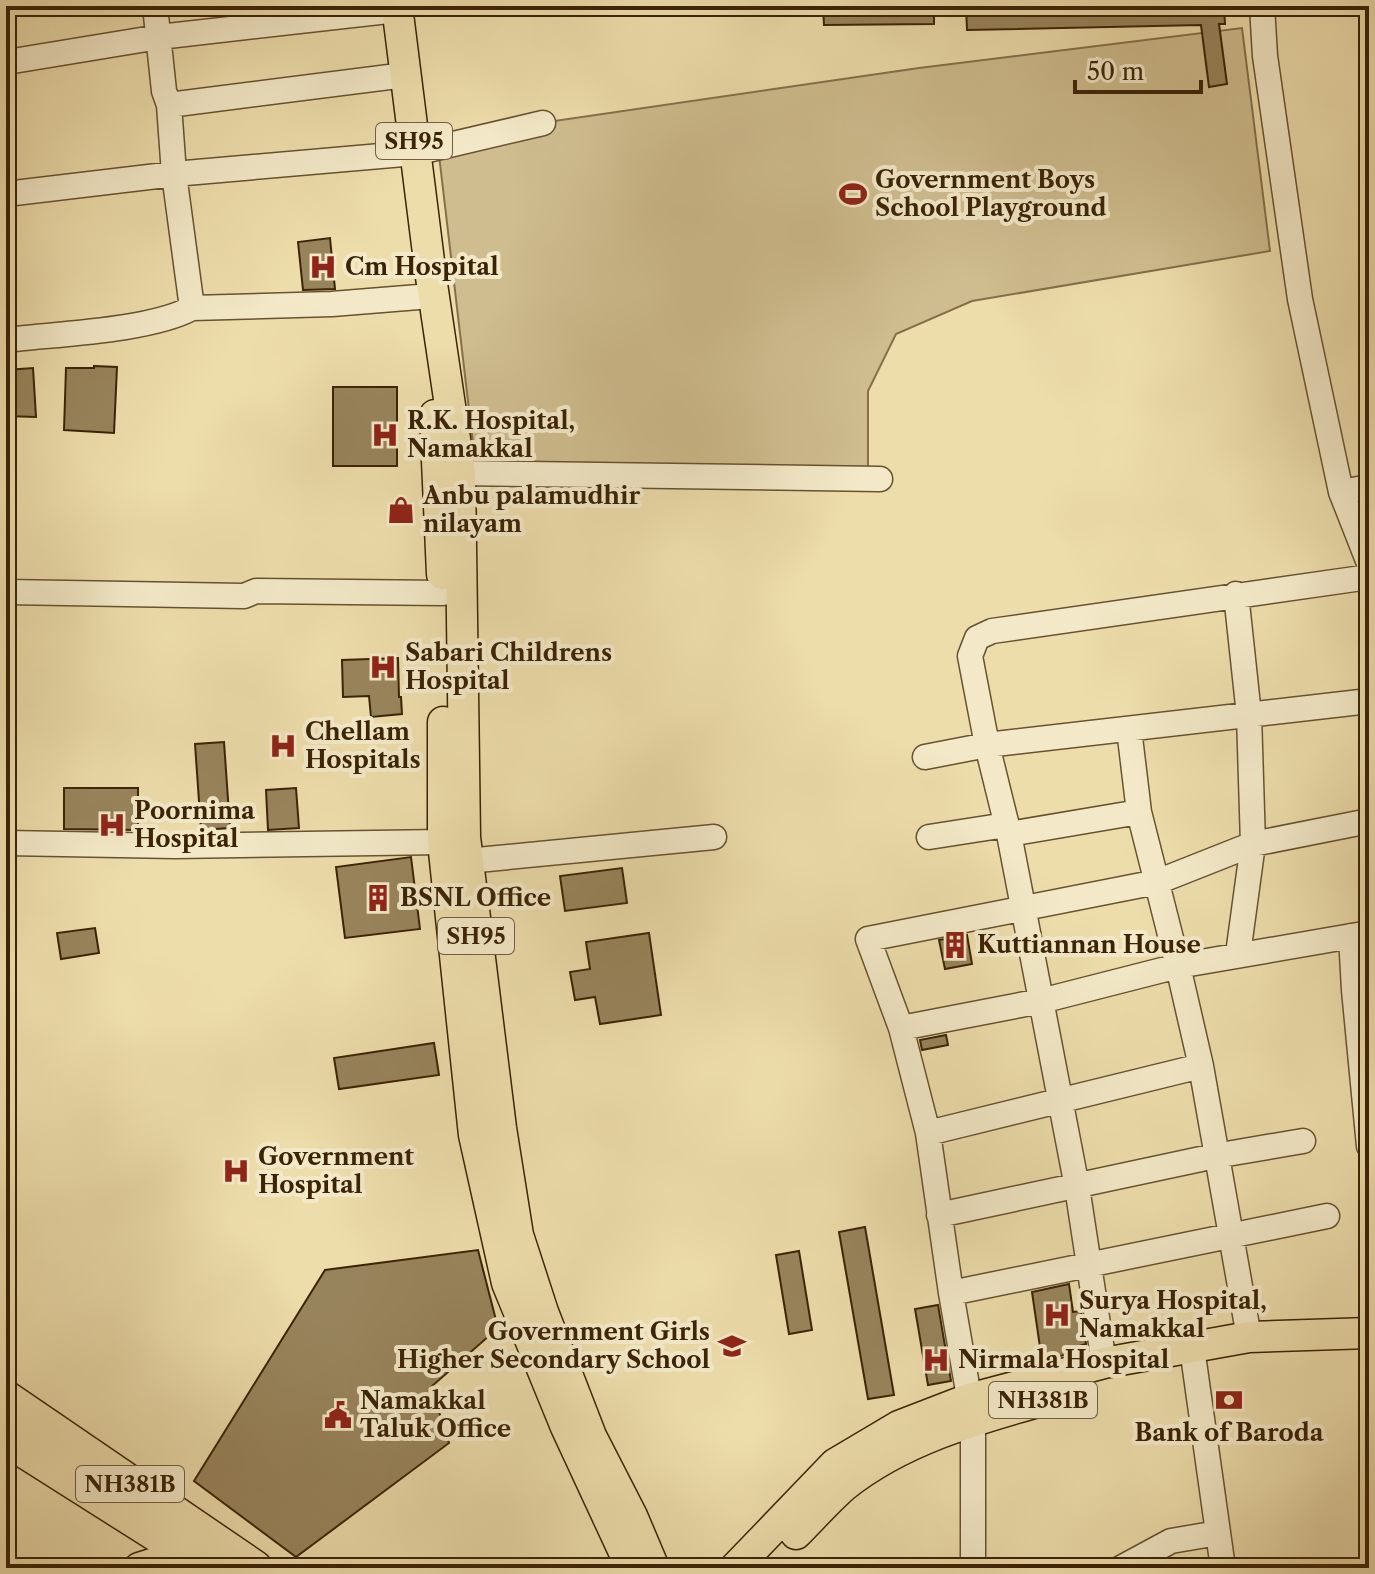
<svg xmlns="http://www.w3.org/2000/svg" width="1375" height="1574" font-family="'Libre Caslon Text',serif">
<rect width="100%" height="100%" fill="#edddab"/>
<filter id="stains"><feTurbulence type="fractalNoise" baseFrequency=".0025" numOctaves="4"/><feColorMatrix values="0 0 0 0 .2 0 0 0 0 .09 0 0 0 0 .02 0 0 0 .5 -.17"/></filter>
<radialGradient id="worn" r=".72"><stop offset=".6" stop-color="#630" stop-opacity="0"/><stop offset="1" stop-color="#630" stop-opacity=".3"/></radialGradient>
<!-- pitch -->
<path fill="#cfbd8f" stroke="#85704a" stroke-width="2" d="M 1242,28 L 1270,251 L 972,301 L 896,334 L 868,391 L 868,468 L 476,469 L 437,138 L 919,68 Z"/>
<!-- building -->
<path fill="#98845c" stroke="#3b2306" stroke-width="2" d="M 823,6 L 934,6 L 934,24 L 824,25 Z
M 966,6 L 1224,6 L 1225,24 L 1219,24 L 1227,84 L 1209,87 L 1201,25 L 967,30 Z
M 330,238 L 335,289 L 303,290 L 298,242 Z
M 94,366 L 117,367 L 114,433 L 64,430 L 66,368 L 94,368 Z
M 33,368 L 36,417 L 6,416 L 6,370 Z
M 333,387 L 397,387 L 397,466 L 333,466 Z
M 398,658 L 399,697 L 401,697 L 402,714 L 371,717 L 369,696 L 343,697 L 342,660 Z
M 224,742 L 230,828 L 201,830 L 195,744 Z
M 64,788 L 138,788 L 138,830 L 64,829 Z
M 296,788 L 299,828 L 268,830 L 266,790 Z
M 411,857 L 420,929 L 345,938 L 336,867 Z
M 622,868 L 627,903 L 565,911 L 560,876 Z
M 95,928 L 99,953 L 61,959 L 57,933 Z
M 649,933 L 661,1015 L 600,1024 L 595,997 L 575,1000 L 570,972 L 590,969 L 586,942 Z
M 967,935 L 972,964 L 945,969 L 939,940 Z
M 946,1035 L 948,1045 L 922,1050 L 920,1040 Z
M 434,1043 L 439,1075 L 339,1089 L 334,1058 Z
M 865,1227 L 894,1395 L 868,1399 L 839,1232 Z
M 478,1250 L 498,1328 L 431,1387 L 449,1443 L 296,1557 L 194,1481 L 325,1270 Z
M 799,1251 L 812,1330 L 789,1334 L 776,1255 Z
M 1069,1284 L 1073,1312 L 1081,1311 L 1086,1344 L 1079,1346 L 1079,1351 L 1042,1361 L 1032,1292 Z
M 938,1305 L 951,1381 L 928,1385 L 915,1309 Z"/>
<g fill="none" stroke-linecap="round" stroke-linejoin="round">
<!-- minor casing -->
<g stroke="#68522f" stroke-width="27">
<path id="minor" d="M 155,6 L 164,91 L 169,105 L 174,174 L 192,308
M 1262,6 L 1265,56 L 1300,299 L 1341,492 L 1369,563
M 13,61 L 159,37 L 397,10
M 169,105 L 405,75
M 6,194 L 174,174 L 415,153 L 543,123
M 6,340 C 55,334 150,331 192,308 L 332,304 L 431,296
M 460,473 L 880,479
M 1341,492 L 1369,487
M 6,592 L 244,596 L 256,591 L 443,593
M 1236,594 L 1249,715 L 1253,844 L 1238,954
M 1129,729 L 1139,812 L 1178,966 L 1201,1066 L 1249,1337
M 925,757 L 987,745 L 1369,701
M 1009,834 L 1139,812
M 929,837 L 1006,825
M 6,843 L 175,846 L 443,842 L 459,838
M 467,861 L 714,837
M 1351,936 L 1354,990
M 1369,987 L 1354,990 L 1369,1146
M 901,1028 L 1041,1001 L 1178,966 L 1369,933
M 928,1133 L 1201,1066
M 939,1215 L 1215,1156 L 1303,1141
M 951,1293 L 1327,1216
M 1194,1362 L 1223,1568
M 1104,1363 L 1077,1187 L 1009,834 L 987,745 L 970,656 L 977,638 L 992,631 L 1369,577
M 973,1568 L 973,1420 L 951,1293 L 928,1133 L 901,1028 L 868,939 L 1157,882 L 1253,844 L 1369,821
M 1121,1568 L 1171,1541 L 1218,1533"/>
</g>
<!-- major casing -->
<g stroke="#3b2306" stroke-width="33">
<path id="major" d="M 397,6 L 431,277 L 460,473 L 465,837 L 501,1128 L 518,1235 L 543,1312 L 591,1436 L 632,1516 L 654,1568
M 435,415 L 442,574
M 443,722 L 443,842 L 474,1135 L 507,1283 L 566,1427 L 624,1552 L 629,1568
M 796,1534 C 812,1518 827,1501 844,1486 C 900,1441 973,1420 1041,1401
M 139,1568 L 202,1548
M 735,1568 L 835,1464 L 899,1426 L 969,1399 L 1104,1363 L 1249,1337 L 1369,1333"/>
</g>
<!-- highway casing -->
<g stroke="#3b2306" stroke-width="37">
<path id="highway" d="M 6,1398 L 255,1568
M 6,1439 L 210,1568"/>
</g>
<!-- minor -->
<use href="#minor" stroke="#f3e9c8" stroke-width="24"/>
<!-- major -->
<use href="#major" stroke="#edddab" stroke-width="30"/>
<!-- highway -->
<use href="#highway" stroke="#edddab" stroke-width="34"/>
</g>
<!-- icons -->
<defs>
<g id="stadium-bare" transform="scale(2.16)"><path d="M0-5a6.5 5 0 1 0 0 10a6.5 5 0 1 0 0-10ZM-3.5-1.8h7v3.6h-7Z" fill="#8f2418" stroke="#f3e9c8" stroke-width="2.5" paint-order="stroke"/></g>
<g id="hospital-bare" transform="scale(2.16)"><path d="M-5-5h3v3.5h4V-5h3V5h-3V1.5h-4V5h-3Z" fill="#8f2418" stroke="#f3e9c8" stroke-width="2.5" paint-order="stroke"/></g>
<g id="shop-bare" transform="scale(2.16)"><path d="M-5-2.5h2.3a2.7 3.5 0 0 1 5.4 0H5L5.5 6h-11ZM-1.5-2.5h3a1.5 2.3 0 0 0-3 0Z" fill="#8f2418" stroke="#f3e9c8" stroke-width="2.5" paint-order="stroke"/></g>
<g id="building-bare" transform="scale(2.16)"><path d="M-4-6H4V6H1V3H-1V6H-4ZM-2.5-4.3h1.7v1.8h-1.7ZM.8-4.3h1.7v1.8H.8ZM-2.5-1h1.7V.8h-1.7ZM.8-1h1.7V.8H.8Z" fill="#8f2418" stroke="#f3e9c8" stroke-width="2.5" paint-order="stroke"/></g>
<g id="school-bare" transform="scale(2.16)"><path d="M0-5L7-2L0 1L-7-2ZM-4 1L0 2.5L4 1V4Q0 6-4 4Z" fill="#8f2418" stroke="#f3e9c8" stroke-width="2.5" paint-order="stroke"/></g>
<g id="bank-bare" transform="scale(2.16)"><path d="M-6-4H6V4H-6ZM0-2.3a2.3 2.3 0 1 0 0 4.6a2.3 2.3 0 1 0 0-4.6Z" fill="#8f2418" stroke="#f3e9c8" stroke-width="2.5" paint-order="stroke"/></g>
<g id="civic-bare" transform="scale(2.16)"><path d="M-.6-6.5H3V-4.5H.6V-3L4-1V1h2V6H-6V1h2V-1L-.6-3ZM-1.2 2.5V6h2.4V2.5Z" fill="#8f2418" stroke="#f3e9c8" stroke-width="2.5" paint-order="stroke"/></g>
</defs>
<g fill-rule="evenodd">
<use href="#stadium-bare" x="853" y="194"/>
<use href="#hospital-bare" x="323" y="267"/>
<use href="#hospital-bare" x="385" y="435"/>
<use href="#shop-bare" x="401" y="510"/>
<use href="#hospital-bare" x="383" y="667"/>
<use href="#hospital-bare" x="283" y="746"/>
<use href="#hospital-bare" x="112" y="825"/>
<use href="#building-bare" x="378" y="898"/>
<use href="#building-bare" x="955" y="945"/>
<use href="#hospital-bare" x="236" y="1171"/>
<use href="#hospital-bare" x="1057" y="1315"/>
<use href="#school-bare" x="732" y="1346"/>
<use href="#hospital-bare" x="936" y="1360"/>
<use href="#bank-bare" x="1229" y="1400"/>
<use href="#civic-bare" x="338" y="1415"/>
</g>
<g text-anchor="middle" stroke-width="8" stroke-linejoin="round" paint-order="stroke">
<!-- shield labels -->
<g fill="#f3e9c8" stroke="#725e40" stroke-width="2">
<rect x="376" y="123" width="76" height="36" rx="6"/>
<rect x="438" y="918" width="76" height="36" rx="6"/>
<rect x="989" y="1382" width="108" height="36" rx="6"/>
<rect x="76" y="1466" width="108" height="36" rx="6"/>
</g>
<g font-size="22" font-weight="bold" fill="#3b2306">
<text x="414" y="149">SH95</text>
<text x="476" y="944">SH95</text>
<text x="1043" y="1408">NH381B</text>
<text x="130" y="1492">NH381B</text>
</g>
<!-- poi labels -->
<g font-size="24" font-weight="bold" fill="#3b2306" stroke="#f3e9c8" text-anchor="start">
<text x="875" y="188">Government Boys<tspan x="875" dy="28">School Playground</tspan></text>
<text x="345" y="275">Cm Hospital</text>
<text x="407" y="429">R.K. Hospital,<tspan x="407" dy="28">Namakkal</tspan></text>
<text x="423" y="504">Anbu palamudhir<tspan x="423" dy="28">nilayam</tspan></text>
<text x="405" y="661">Sabari Childrens<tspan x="405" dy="28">Hospital</tspan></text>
<text x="305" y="740">Chellam<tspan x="305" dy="28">Hospitals</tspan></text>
<text x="134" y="819">Poornima<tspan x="134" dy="28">Hospital</tspan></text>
<text x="400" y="906">BSNL Office</text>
<text x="977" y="953">Kuttiannan House</text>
<text x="258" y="1165">Government<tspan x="258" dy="28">Hospital</tspan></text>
<text x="1079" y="1309">Surya Hospital,<tspan x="1079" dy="28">Namakkal</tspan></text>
<text x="710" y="1340" text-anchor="end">Government Girls<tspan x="710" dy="28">Higher Secondary School</tspan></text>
<text x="958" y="1368">Nirmala Hospital</text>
<text x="360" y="1409">Namakkal<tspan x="360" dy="28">Taluk Office</tspan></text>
<text x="1229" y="1441" text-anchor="middle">Bank of Baroda</text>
</g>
</g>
<!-- margin -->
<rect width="1375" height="1574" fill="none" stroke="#edddab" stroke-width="32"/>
<rect x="8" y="8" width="1359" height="1558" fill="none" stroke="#3b2306" stroke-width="4"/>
<rect x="16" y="16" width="1343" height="1542" fill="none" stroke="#3b2306" stroke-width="2"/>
<!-- scale -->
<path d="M1075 80v12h126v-12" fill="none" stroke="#3b2306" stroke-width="4"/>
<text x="1087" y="80" font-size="24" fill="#3b2306" stroke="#f3e9c8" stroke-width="6" paint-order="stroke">50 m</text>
<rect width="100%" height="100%" filter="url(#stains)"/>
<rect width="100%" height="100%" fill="url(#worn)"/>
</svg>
